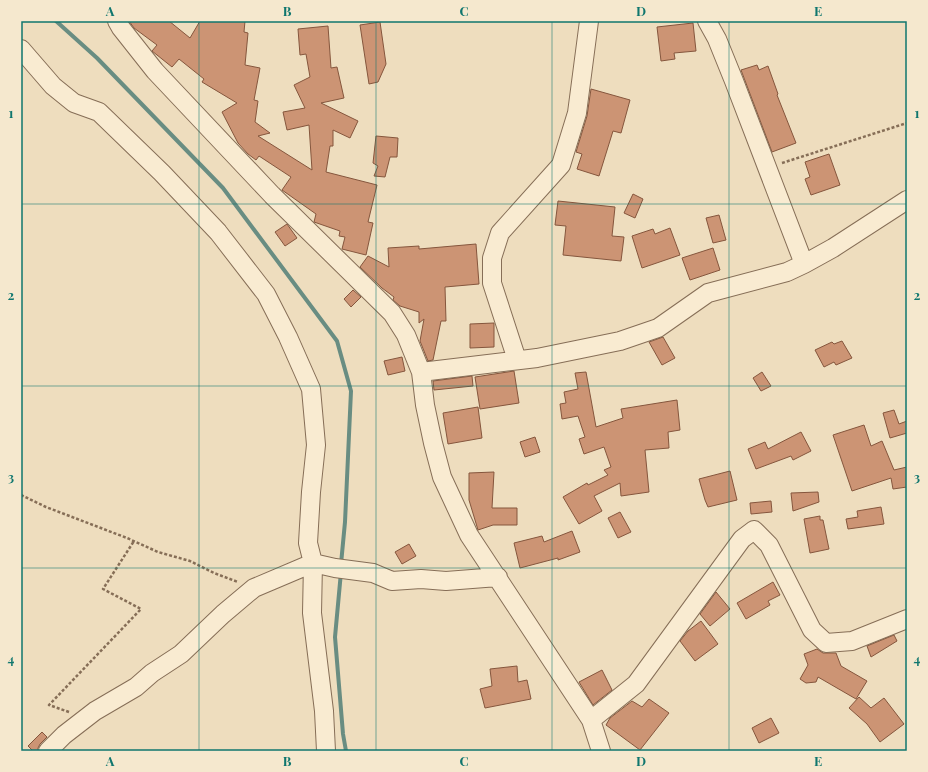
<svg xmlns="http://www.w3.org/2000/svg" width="928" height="772" font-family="'Playfair Display',serif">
<rect width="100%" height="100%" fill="#eeddbe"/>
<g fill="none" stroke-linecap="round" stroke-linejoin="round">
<!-- stream -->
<path stroke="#698d82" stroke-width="4" d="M 56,21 L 97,58 L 223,188 L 337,341 L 351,391 L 345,522 L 341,564
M 341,572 L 335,637 L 343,734 L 346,751"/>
</g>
<!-- building -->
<path fill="#cc9474" stroke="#85563d" d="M 129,21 L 169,21 L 190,38 L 200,21 L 245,21 L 244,32 L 248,33 L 245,65 L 260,68 L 254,100 L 258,101 L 255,122 L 270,133 L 258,136 L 312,170 L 309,125 L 287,130 L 283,112 L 305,108 L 294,85 L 310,77 L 306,54 L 300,55 L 298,29 L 328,26 L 331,68 L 337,67 L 344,98 L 321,103 L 358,121 L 350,138 L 333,130 L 333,146 L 330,146 L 326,172 L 377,185 L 368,222 L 373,223 L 366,255 L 342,249 L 345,237 L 339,236 L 340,231 L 314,222 L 316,214 L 282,190 L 291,177 L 259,156 L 256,160 L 248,154 L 238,143 L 222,112 L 237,103 L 202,82 L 204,79 L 179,59 L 172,67 L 152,51 L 157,45 L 134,28 Z
M 380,22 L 386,64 L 378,82 L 369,84 L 360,25 Z
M 693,23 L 696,51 L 674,53 L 675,59 L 661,61 L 657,27 Z
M 757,65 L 759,70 L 768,66 L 778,94 L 777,95 L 796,143 L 772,152 L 741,70 Z
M 591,89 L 630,100 L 621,133 L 613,131 L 599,176 L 577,169 L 582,154 L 576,152 L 587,116 Z
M 376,136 L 398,138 L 397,157 L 390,157 L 385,177 L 374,176 L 378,166 L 373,163 Z
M 829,154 L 840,185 L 811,195 L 805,179 L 810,177 L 805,162 Z
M 633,194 L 643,199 L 635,218 L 624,213 Z
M 558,201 L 615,207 L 612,236 L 624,237 L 621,261 L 563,255 L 566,226 L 555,225 Z
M 719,215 L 726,240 L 713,243 L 706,218 Z
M 287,224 L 297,238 L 285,246 L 275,232 Z
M 670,228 L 680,255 L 642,268 L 632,236 L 653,229 L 655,234 Z
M 476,244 L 479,284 L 445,287 L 446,321 L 441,321 L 433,360 L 428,361 L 420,341 L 424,319 L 419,323 L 419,312 L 400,306 L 393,300 L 394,297 L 382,288 L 360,267 L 368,256 L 389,267 L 388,248 L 419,246 L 419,249 Z
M 713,248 L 720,270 L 690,280 L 682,258 Z
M 353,290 L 361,297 L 351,307 L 344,299 Z
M 494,323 L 494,347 L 470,348 L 470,324 Z
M 663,337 L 675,358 L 662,365 L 649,342 Z
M 842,341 L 852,358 L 836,365 L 834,362 L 824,367 L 815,350 L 832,342 L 834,344 Z
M 402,357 L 405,371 L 388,375 L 384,361 Z
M 514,371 L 519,403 L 480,409 L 475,377 Z
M 586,372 L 596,427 L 623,418 L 621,409 L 677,400 L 680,430 L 668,432 L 669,448 L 645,450 L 649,492 L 621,496 L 620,483 L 594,496 L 602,511 L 579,524 L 563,497 L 587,483 L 588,485 L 608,475 L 604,470 L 611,467 L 604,447 L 584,454 L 579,439 L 585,437 L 578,416 L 562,419 L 560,404 L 566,403 L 564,392 L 578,389 L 575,373 Z
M 762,372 L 771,386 L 761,391 L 753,378 Z
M 472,376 L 473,386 L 434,390 L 433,381 Z
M 478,407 L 482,438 L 448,444 L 443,413 Z
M 894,410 L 899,424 L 907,421 L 907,433 L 890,438 L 883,413 Z
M 864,425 L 871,446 L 882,441 L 894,470 L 907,467 L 907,487 L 893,489 L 891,478 L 852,491 L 833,435 Z
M 801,432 L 811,451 L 793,460 L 791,456 L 756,469 L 748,449 L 765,442 L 768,449 Z
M 535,437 L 540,452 L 525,457 L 520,442 Z
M 730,471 L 737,500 L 708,507 L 705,500 L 699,479 Z
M 494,472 L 492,508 L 517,508 L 517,525 L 493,525 L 478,530 L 469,500 L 469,473 Z
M 818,492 L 819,502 L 793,511 L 791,493 Z
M 771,501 L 772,512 L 751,514 L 750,503 Z
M 881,507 L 884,524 L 848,529 L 846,519 L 858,517 L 857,511 Z
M 620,512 L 631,532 L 618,538 L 608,518 Z
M 820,516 L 820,520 L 823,520 L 829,549 L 810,553 L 804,519 Z
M 572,531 L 580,552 L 558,560 L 558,558 L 520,568 L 514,543 L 542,536 L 544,542 Z
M 409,544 L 416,556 L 402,564 L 395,552 Z
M 773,582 L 780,595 L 768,601 L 770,605 L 746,619 L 737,603 Z
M 716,592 L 730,609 L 710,626 L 700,614 Z
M 701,621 L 718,644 L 695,661 L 680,641 L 688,631 Z
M 894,635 L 897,641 L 871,657 L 867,646 Z
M 817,649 L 823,653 L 836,653 L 841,666 L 867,681 L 856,699 L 818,677 L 816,682 L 806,683 L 800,679 L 808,665 L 804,654 Z
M 517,666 L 518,682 L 527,680 L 531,699 L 485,708 L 480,689 L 492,686 L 490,669 Z
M 602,670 L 612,690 L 593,705 L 579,682 Z
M 859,697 L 871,708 L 884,698 L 904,724 L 880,742 L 867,724 L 849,708 Z
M 649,699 L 669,713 L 640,750 L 606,725 L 610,718 L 632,701 L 642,707 Z
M 771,718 L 779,733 L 759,743 L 752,728 Z
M 42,732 L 47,737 L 40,744 L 38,748 L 38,751 L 33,751 L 28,746 Z"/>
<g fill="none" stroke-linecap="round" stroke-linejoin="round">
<!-- minor casing -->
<g stroke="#866e57" stroke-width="20">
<path id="minor" d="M 117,21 L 121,28 L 155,71 L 272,195 L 392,313 L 406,335 L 421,372 L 425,405 L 433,443 L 442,477 L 469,535 L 591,720 L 601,751
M 707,21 L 717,39 L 734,81 L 804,264
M 21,49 L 53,86 L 74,103 L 99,112 L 162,173 L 218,232 L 266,294 L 288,337 L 311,389 L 316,445 L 311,492 L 308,543 L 313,563 L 312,613 L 324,711 L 326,751
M 517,360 L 492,283 L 492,258 L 500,233 L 561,165 L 577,113 L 589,21
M 421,372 L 537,358 L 620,341 L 658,328 L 708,293 L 787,272 L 804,264 L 833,248 L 907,200
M 591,720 L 636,684 L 742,539 L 754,530 L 769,545 L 812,630 L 826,643 L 852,641 L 907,619
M 48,751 L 64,735 L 95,711 L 136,687 L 152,673 L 181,654 L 223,614 L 254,588 L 313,563 L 335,568 L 373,573 L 392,581 L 421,579 L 446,581 L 498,577"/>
</g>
<!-- path -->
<path stroke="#866e57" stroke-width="2.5" stroke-dasharray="3 2" stroke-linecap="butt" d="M 782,163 L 907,123
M 21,495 L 46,507 L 127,538 L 158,552 L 190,561 L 214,573 L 238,582
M 69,712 L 49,705 L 141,609 L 103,589 L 134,541"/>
<!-- minor -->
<use href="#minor" stroke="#f9ebd1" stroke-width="18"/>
</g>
<!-- grid -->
<path fill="none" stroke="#0f766e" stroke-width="1" stroke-opacity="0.55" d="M 199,21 L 199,751M 376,21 L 376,751M 552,21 L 552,751M 729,21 L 729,751M 21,204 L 907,204M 21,386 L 907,386M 21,568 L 907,568"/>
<!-- border -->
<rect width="928" height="772" fill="none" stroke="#f5e8ce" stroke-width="44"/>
<rect x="22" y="22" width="884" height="728" fill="none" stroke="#0f766e" stroke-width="1.5"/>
<g font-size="13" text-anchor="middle" font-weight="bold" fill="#0f766e">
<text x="110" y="16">A</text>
<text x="287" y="16">B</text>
<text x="464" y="16">C</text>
<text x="641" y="16">D</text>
<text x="818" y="16">E</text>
<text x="11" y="118">1</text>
<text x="917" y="118">1</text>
<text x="11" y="300">2</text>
<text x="917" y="300">2</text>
<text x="11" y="482">3</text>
<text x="917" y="482">3</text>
<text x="11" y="664">4</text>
<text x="917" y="664">4</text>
<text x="110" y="766">A</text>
<text x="287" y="766">B</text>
<text x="464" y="766">C</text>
<text x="641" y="766">D</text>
<text x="818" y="766">E</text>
</g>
</svg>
